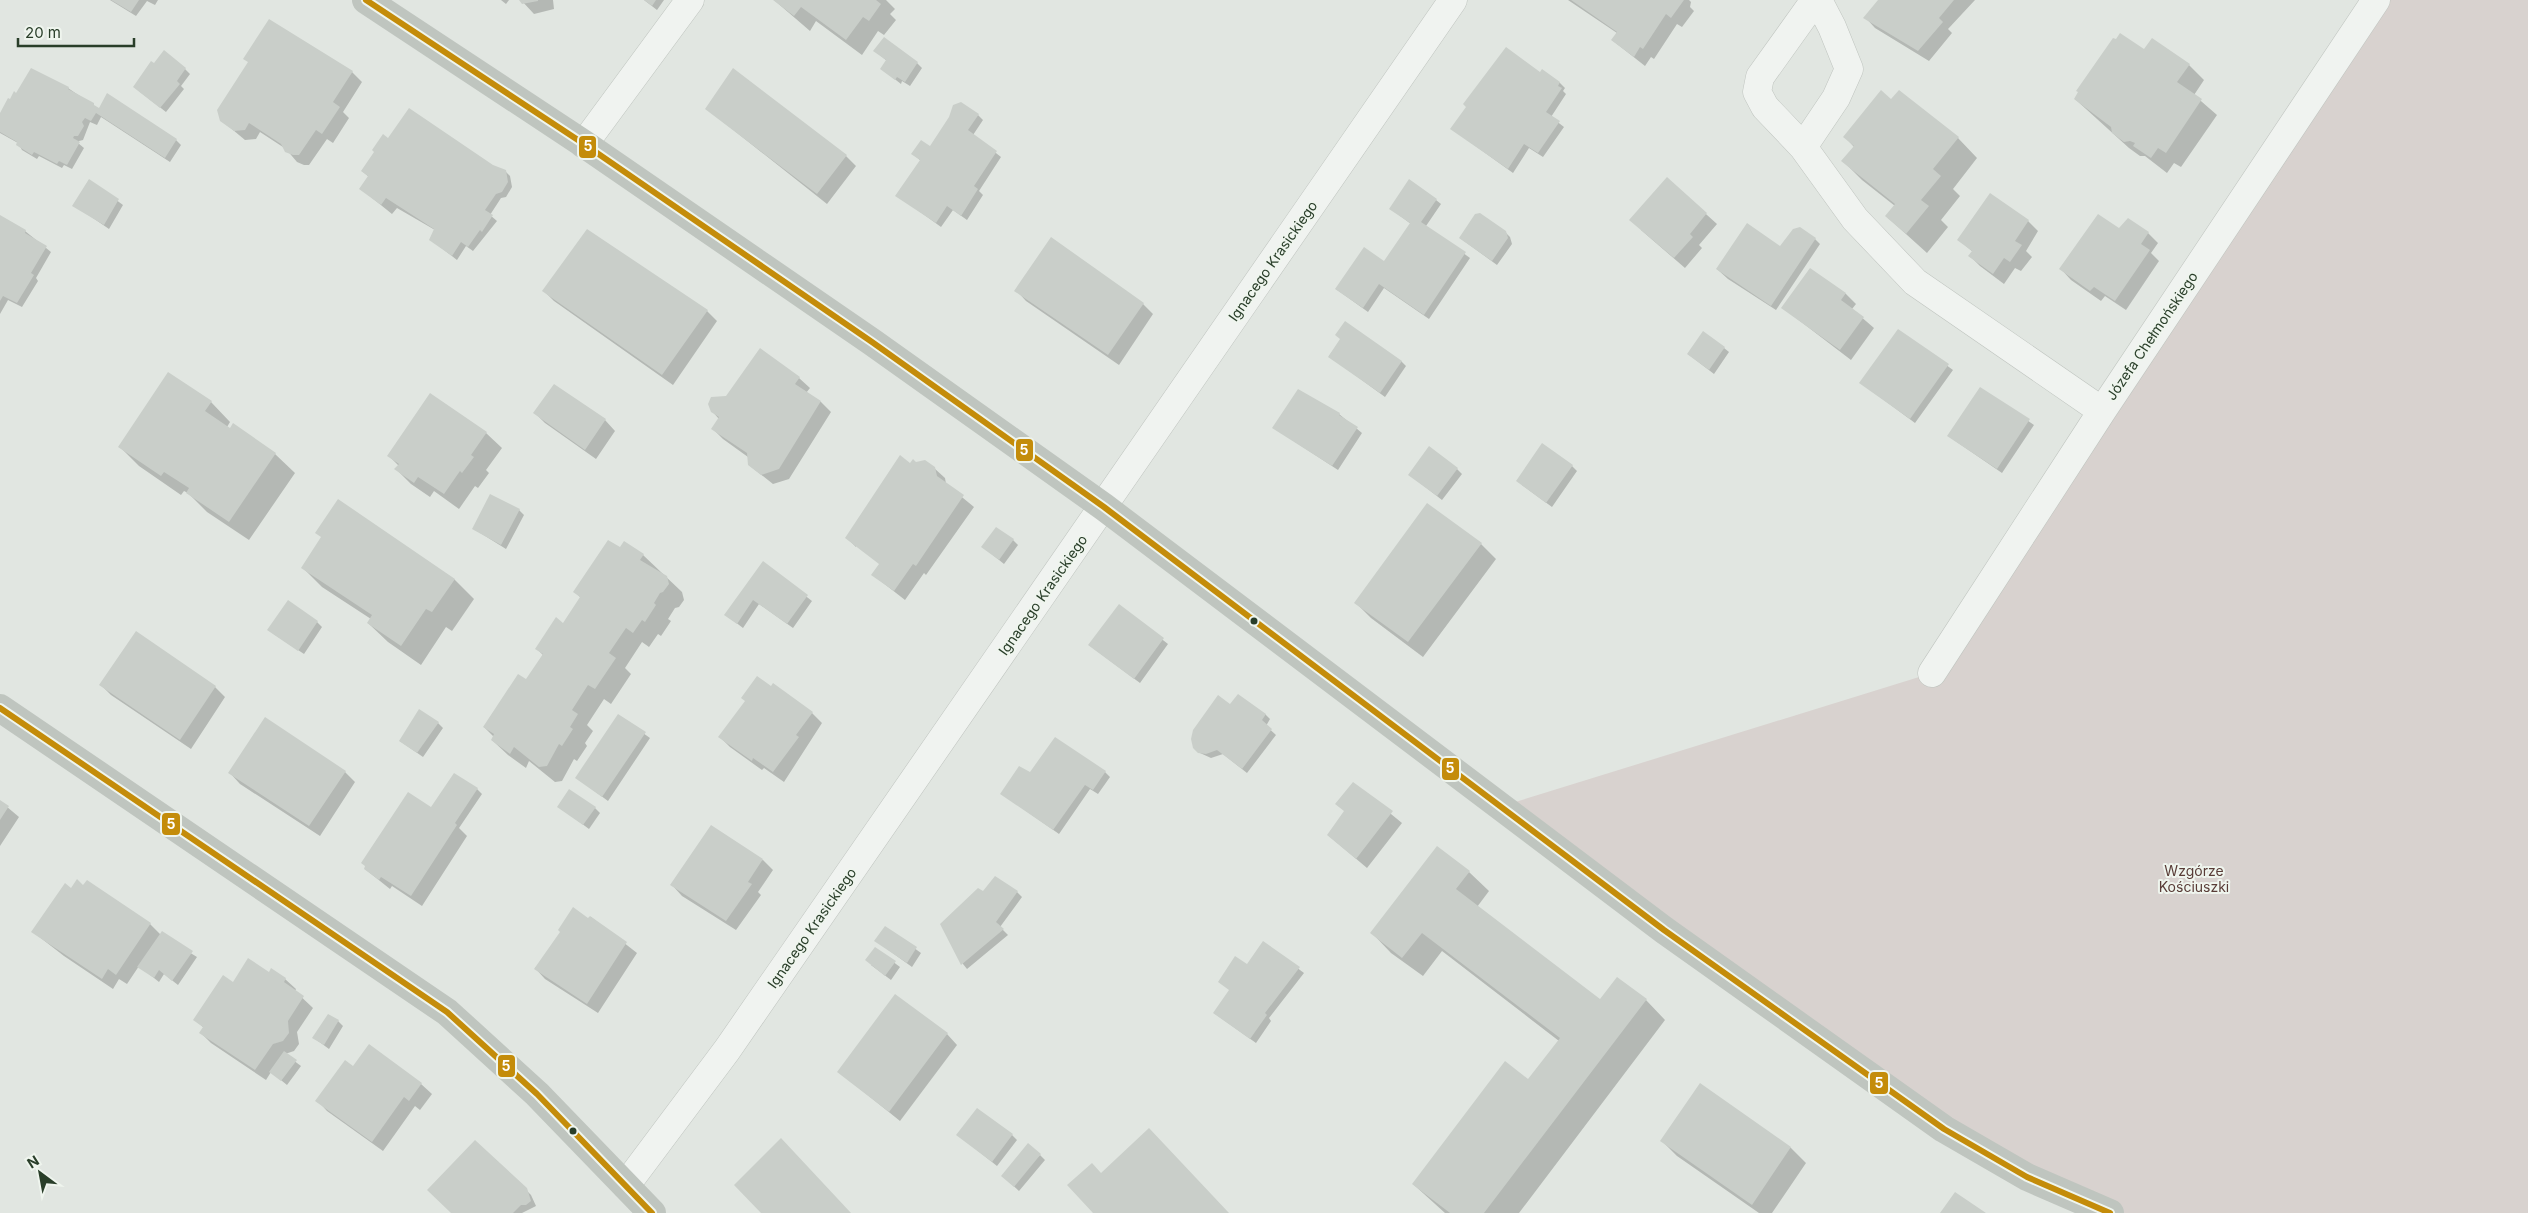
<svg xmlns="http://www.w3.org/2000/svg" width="2528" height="1213" font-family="Inter,sans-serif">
<rect width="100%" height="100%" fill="#e1e6e1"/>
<!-- green -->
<path fill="#d8d2cf" d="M 2376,0 L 2528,0 L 2528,1213 L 2110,1213 L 2027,1176 L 1499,807 L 1932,673 Z"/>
<!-- shadow -->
<path fill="#0003" d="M 110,0 L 158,0 L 155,5 L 147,1 L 136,16 Z
M 501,0 L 509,0 L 506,4 Z
M 521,0 L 553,0 L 554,9 L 534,14 Z
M 644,0 L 664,0 L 657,10 Z
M 774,0 L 886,0 L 895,9 L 890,14 L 896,20 L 884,35 L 878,31 L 862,55 L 816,21 L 810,31 Z
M 1568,0 L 1689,0 L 1691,2 L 1690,7 L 1694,11 L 1682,27 L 1677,24 L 1654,59 L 1651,57 L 1645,66 L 1612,40 L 1617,33 Z
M 1879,0 L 1975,0 L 1948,29 L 1952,33 L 1929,61 L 1875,28 L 1865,17 Z
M 2145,50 L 2189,65 L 2204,80 L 2194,95 L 2217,115 L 2181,167 L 2174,163 L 2167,173 L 2145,156 L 2140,156 L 2129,148 L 2075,99 Z
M 875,51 L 917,63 L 922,68 L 910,86 L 902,81 L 901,84 L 887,73 L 887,61 Z
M 154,65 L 185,69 L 190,74 L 181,86 L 184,89 L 166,112 L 139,91 Z
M 1543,71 L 1560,83 L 1565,88 L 1563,91 L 1566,94 L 1551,117 L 1564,127 L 1543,157 L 1529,148 L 1513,173 L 1452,129 L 1541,74 Z
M 352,72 L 362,82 L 343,112 L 349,118 L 333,143 L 327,139 L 309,165 L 304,165 L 297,162 L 286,149 L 260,132 L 256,139 L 245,140 L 221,120 Z
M 68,88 L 100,110 L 176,140 L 181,145 L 170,162 L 101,117 L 97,125 L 90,122 L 83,140 L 79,141 L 78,143 L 84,148 L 72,169 L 64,165 L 62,168 L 39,156 L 37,159 L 22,150 L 18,143 L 0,133 L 0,118 Z
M 1891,101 L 1958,138 L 1977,158 L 1953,189 L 1960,196 L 1941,220 L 1948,227 L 1927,253 L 1886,216 L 1895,206 L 1862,180 L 1843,161 L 1854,147 L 1845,137 Z
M 707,109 L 846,156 L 856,166 L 827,204 Z
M 978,115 L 983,120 L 973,135 L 1001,157 L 979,191 L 983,195 L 967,220 L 953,210 L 941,227 L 897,195 L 921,161 L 913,154 L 930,148 Z
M 388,140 L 493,166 L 505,171 L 510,176 L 512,187 L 506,197 L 501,198 L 490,215 L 497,221 L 473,251 L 466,246 L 457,260 L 430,239 L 435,230 L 397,208 L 392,214 L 361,189 L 369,177 L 362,171 Z
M 1667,179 L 1717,224 L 1699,245 L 1702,248 L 1685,268 L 1641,230 Z
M 89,180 L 123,205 L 109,229 L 74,205 Z
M 1436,200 L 1441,204 L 1426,226 L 1470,258 L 1429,319 L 1384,288 L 1368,312 L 1336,289 L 1384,263 L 1411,224 L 1391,209 Z
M 0,217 L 25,231 L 51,252 L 36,278 L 38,281 L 22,307 L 8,300 L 0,314 Z
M 2028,221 L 2038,231 L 2026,251 L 2032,257 L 2021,271 L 2015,268 L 2004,284 L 1980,266 L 1970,256 L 1973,252 L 1959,240 Z
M 2120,230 L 2148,233 L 2158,243 L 2151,253 L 2159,261 L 2126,310 L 2105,296 L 2101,301 L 2071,280 L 2061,269 Z
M 1505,232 L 1510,237 L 1512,244 L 1497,265 L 1460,238 Z
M 1815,239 L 1820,244 L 1776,310 L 1728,279 L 1717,269 L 1785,252 Z
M 1810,269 L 1846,294 L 1856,304 L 1852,309 L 1874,328 L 1851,360 L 1783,308 Z
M 543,290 L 707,311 L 717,321 L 673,385 L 554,301 Z
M 1016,290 L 1143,304 L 1153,314 L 1119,365 L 1026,301 Z
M 1899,331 L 1953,370 L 1915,423 L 1861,383 Z
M 1341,340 L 1401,361 L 1406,366 L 1385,397 L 1329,356 Z
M 1724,348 L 1729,352 L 1714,374 L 1688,354 Z
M 799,378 L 810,388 L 806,393 L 821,402 L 831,412 L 789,479 L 773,484 L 749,465 L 748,457 L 723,439 L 713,429 L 719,419 L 712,411 L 726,398 Z
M 554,385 L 605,420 L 615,431 L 596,459 L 545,423 L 535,413 Z
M 1980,388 L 2034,425 L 2002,473 L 1954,440 Z
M 431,395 L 486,433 L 502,448 L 486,470 L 489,473 L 478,488 L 475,486 L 459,509 L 434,491 L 430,497 L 411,484 L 396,469 L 399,466 L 389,456 Z
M 211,402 L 230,422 L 227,427 L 275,454 L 295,473 L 249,540 L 207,512 L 188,493 L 184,491 L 181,495 L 139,466 L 119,446 Z
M 1339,414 L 1362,433 L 1338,470 L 1274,428 Z
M 916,463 L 934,468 L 945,478 L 946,484 L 974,507 L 926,575 L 924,573 L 905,600 L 873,575 L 885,567 L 856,545 L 856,547 L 847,538 L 910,465 Z
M 1572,466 L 1577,471 L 1552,507 L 1522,485 Z
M 1457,469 L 1462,474 L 1442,500 L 1415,479 Z
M 519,510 L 524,515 L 506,549 L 474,529 Z
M 1013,540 L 1018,545 L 1004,564 L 983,547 Z
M 1481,544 L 1496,559 L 1423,657 L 1371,618 L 1356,603 Z
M 621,549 L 643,555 L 682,592 L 684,600 L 679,607 L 675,608 L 668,619 L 671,621 L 661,636 L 658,634 L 649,647 L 642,642 L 625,668 L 631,674 L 611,704 L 604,699 L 587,725 L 593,731 L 585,743 L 587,746 L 577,761 L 574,759 L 562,781 L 555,782 L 529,761 L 526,768 L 508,755 L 492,740 L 494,737 L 484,727 L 526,681 L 543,655 L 537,649 L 564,624 L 581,598 L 575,592 Z
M 763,563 L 812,601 L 793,628 L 759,604 L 743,628 L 726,615 Z
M 302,567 L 454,579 L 474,599 L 452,631 L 446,627 L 421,665 L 388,642 L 368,623 L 371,619 L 322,587 Z
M 1119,606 L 1168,644 L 1140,683 L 1089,645 Z
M 317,622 L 322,627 L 304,654 L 274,634 Z
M 101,685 L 215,687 L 225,697 L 191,749 L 111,695 Z
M 1231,706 L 1265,714 L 1270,719 L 1266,726 L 1276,735 L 1247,773 L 1223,754 L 1211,758 L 1200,753 Z
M 812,713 L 822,723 L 784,782 L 764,768 L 762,770 L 730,747 L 720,737 Z
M 619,716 L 650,738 L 608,801 L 577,778 Z
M 438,723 L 443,728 L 423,757 L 400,741 Z
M 345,772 L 355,782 L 320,836 L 240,784 L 230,773 Z
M 1105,772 L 1110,777 L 1098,794 L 1090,789 L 1059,834 L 1002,794 L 1030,774 Z
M 1353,783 L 1402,823 L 1367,868 L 1328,835 L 1345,812 Z
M 477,789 L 482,794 L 459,828 L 467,836 L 422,906 L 392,886 L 390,889 L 365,869 L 431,809 Z
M 0,801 L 19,817 L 0,846 Z
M 558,806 L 595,808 L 600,813 L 589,829 Z
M 763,860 L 773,870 L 758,892 L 761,895 L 736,930 L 682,896 L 672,885 Z
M 1469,872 L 1489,891 L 1477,907 L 1600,1001 L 1646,1000 L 1665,1020 L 1519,1213 L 1445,1213 L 1413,1184 L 1529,1081 L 1559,1041 L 1442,951 L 1423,976 L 1391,953 L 1372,933 Z
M 84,887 L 150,924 L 161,935 L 197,957 L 178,985 L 164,974 L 159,982 L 139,966 L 127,984 L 119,979 L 113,989 L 64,956 L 33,932 L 72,889 Z
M 984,892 L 1017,892 L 1022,897 L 1000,927 L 1008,935 L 967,969 L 963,964 L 942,924 Z
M 591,917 L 637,953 L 598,1013 L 545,979 L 535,968 Z
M 885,927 L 921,953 L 912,967 L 876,941 Z
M 1264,943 L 1304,973 L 1269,1018 L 1271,1021 L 1256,1043 L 1214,1013 Z
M 876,949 L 900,967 L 891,980 L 871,965 Z
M 269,974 L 285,979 L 296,989 L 295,991 L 313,1008 L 297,1032 L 299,1044 L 294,1051 L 285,1054 L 301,1066 L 287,1085 L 271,1072 L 266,1080 L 211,1043 L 201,1033 L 204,1028 L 195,1020 L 233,984 Z
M 338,1021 L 343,1026 L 329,1049 L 314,1038 Z
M 947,1034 L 957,1045 L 900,1121 L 839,1072 Z
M 369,1046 L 421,1084 L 432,1094 L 420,1110 L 415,1106 L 383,1151 L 327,1111 L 317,1100 L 354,1068 Z
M 1700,1085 L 1791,1148 L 1806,1163 L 1772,1213 L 1759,1213 L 1677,1156 L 1662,1141 Z
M 958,1135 L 1012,1135 L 1017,1140 L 997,1166 Z
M 1040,1155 L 1045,1160 L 1019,1191 L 1008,1181 Z
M 495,1159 L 531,1195 L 536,1206 L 522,1213 L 452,1213 Z"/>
<!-- building -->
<path fill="#c9cec9" d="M 111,0 L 139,0 L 131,12 Z
M 519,0 L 538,0 L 538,1 L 522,4 Z
M 644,0 L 656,0 L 652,6 Z
M 773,0 L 876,0 L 881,4 L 869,21 L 863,17 L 846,40 L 801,7 L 794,16 Z
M 1571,0 L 1684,0 L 1671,18 L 1666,14 L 1643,49 L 1640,47 L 1634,57 L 1611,40 L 1617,32 Z
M 1878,0 L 1954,0 L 1939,18 L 1943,22 L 1918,51 L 1863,18 Z
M 269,19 L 353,71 L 333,102 L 340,107 L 322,134 L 316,130 L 299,155 L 293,155 L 285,152 L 281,144 L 249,123 L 245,130 L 234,131 L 220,121 L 217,110 L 248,62 L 243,59 Z
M 2120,33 L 2144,49 L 2152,38 L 2190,64 L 2177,82 L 2202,99 L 2166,153 L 2158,148 L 2151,158 L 2133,146 L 2135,143 L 2130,141 L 2124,142 L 2112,133 L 2111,127 L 2074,99 L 2078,92 L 2076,91 L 2113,38 L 2116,39 Z
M 884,37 L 918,62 L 905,82 L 897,77 L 895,80 L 880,69 L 886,60 L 873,51 Z
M 1506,47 L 1540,72 L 1542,69 L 1560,82 L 1558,86 L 1562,88 L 1546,112 L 1560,121 L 1538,153 L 1524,144 L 1508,169 L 1450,129 L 1466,107 L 1463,104 Z
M 164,50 L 186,68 L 177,81 L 180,84 L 160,108 L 133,87 L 151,61 L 154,63 Z
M 31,68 L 69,87 L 68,89 L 94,103 L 94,105 L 99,108 L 107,93 L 177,139 L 165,158 L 96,113 L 91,121 L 85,118 L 82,122 L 84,126 L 78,136 L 74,136 L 73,138 L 80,142 L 67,165 L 59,161 L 57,164 L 34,152 L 32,155 L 16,145 L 17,142 L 0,132 L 0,113 L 8,98 L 10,99 L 14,91 L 16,93 Z
M 733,68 L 847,155 L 817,194 L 705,109 Z
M 1881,90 L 1891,99 L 1899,90 L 1959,137 L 1933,169 L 1941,176 L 1921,200 L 1929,206 L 1906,234 L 1885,216 L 1895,204 L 1841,161 L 1854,146 L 1843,137 Z
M 961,102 L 979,114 L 968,130 L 997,151 L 974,186 L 978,189 L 961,216 L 947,206 L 936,223 L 895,196 L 920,160 L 911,154 L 921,140 L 930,146 L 949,117 L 953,105 Z
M 409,108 L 493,165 L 506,170 L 508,182 L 502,192 L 496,194 L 485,210 L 493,215 L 482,232 L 480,230 L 468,247 L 461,242 L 452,256 L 429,240 L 434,229 L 386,198 L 381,205 L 359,189 L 368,176 L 361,171 L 374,152 L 372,150 L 383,134 L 388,138 Z
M 1667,177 L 1707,213 L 1690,234 L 1693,237 L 1674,258 L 1629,220 Z
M 89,179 L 119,199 L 104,225 L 72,206 Z
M 1409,179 L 1437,199 L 1421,222 L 1466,252 L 1424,315 L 1379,284 L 1363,308 L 1335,289 L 1364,247 L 1384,261 L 1410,223 L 1389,209 Z
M 1990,193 L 2029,220 L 2015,241 L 2022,245 L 2010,262 L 2004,258 L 1993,274 L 1968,256 L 1972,251 L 1957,240 Z
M 1480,213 L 1506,231 L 1508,238 L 1492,261 L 1459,238 L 1475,214 Z
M 2098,214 L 2119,228 L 2128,218 L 2149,232 L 2141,244 L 2150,250 L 2115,301 L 2094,287 L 2090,291 L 2059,269 Z
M 0,215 L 26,230 L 25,233 L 47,246 L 31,273 L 34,275 L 17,303 L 3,296 L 0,301 Z
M 1747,223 L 1780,246 L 1793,229 L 1800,227 L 1816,238 L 1771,306 L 1716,269 Z
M 587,229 L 708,310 L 662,375 L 542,291 Z
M 1051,237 L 1144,303 L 1108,355 L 1014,291 Z
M 1810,268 L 1846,293 L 1841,300 L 1864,317 L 1840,350 L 1781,308 Z
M 1345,321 L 1402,361 L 1380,393 L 1328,357 L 1340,339 L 1335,335 Z
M 1898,329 L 1949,364 L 1910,419 L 1859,383 Z
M 1703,331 L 1725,347 L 1709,370 L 1687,354 Z
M 760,348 L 800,377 L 795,384 L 821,401 L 779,469 L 761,475 L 748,465 L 747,453 L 711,429 L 719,417 L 711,412 L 708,404 L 711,397 L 726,396 Z
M 168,372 L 212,401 L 205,411 L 230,428 L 233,423 L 276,453 L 229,522 L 186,493 L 189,488 L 164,472 L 161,476 L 118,447 Z
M 554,384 L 606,419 L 585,450 L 533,413 Z
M 1980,387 L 2030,419 L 1997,469 L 1947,436 Z
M 1298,389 L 1340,413 L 1339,415 L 1358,427 L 1332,466 L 1272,428 Z
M 430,393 L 487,432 L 471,455 L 474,457 L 462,473 L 460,471 L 444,494 L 418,477 L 414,483 L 394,469 L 399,464 L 387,456 Z
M 1542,443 L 1573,465 L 1546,503 L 1516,481 Z
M 1429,446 L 1458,468 L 1437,496 L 1408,475 Z
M 900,455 L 910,463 L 913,459 L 916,462 L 925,460 L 935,467 L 937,476 L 964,495 L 916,566 L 913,564 L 894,591 L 871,575 L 879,564 L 845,538 Z
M 490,494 L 520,509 L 501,545 L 472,529 Z
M 338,499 L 455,579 L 432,612 L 426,609 L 401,646 L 367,623 L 372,615 L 301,568 L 321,537 L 315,533 Z
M 1427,503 L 1482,543 L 1408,642 L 1354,603 Z
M 996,527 L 1014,539 L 999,560 L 981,547 Z
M 608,540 L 620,547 L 624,541 L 644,554 L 640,560 L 667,576 L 669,584 L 663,592 L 660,593 L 654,603 L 656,605 L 645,622 L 642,620 L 633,633 L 626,628 L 609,653 L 616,658 L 595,689 L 588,685 L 572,710 L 578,714 L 570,727 L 573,729 L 562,746 L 559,744 L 547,766 L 539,767 L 514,747 L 510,754 L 491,740 L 494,734 L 483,727 L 518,674 L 526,679 L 543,654 L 535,649 L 556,617 L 563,623 L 580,597 L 573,592 Z
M 763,561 L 808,595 L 787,624 L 753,600 L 737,624 L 724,615 Z
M 288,600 L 318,621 L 298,651 L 267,630 Z
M 1119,604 L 1164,638 L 1134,679 L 1088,645 Z
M 136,631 L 216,686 L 180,740 L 99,685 Z
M 757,676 L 771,686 L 773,683 L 813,712 L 796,735 L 799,737 L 773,772 L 753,758 L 752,761 L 718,737 L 745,701 L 741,698 Z
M 1238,694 L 1266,714 L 1262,720 L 1272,729 L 1242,769 L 1217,750 L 1206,754 L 1198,753 L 1193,748 L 1191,739 L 1193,730 L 1218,695 L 1230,704 Z
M 419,709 L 439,722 L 417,753 L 399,741 Z
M 618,714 L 646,732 L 602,797 L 575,778 Z
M 265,717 L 346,771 L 309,826 L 228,773 Z
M 1055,737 L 1106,771 L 1093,790 L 1085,785 L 1053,830 L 1000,794 L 1019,766 L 1030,772 Z
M 454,773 L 478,788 L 455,823 L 457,825 L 411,896 L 381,877 L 379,880 L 364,869 L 365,866 L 361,863 L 408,792 L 431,807 Z
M 1353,782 L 1393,811 L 1356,859 L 1327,835 L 1344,811 L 1335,804 Z
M 569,789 L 596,807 L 583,825 L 557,807 Z
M 0,800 L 9,806 L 0,820 Z
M 711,825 L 763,859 L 748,882 L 752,884 L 726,921 L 670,885 Z
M 1437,846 L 1470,871 L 1456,889 L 1600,999 L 1617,977 L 1647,999 L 1484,1213 L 1450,1213 L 1412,1184 L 1505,1061 L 1528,1079 L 1560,1038 L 1422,933 L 1402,958 L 1370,933 Z
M 995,876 L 1018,891 L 996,922 L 1004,929 L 961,965 L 940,924 L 978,888 L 983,891 Z
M 77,879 L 83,885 L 87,880 L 151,923 L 116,975 L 108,969 L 102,979 L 31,932 L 65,883 L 71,888 Z
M 573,907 L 588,918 L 590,916 L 627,942 L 587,1004 L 534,969 L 560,932 L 558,930 Z
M 885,926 L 917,947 L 907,963 L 874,941 Z
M 162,931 L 193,951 L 172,981 L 159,970 L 154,978 L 137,967 Z
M 1263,941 L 1300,967 L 1265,1013 L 1267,1015 L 1250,1039 L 1213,1013 L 1229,990 L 1218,982 L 1235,956 L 1247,964 Z
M 875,947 L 896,961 L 885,976 L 865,960 Z
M 248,958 L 269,972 L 271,968 L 286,978 L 284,982 L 304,996 L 288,1021 L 289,1033 L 283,1041 L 273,1044 L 255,1070 L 199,1033 L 203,1027 L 193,1020 L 223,975 L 233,982 Z
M 895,994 L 948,1033 L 889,1112 L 837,1072 Z
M 328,1014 L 339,1020 L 324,1045 L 312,1038 Z
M 369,1044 L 422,1083 L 409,1101 L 404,1097 L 372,1142 L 315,1101 L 345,1060 L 353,1066 Z
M 284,1051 L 297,1060 L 281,1081 L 269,1072 Z
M 1700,1083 L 1791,1147 L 1752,1205 L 1660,1141 Z
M 977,1108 L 1013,1134 L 992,1162 L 956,1135 Z
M 1149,1128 L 1229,1213 L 1093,1213 L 1067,1185 L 1092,1163 L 1101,1173 Z
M 781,1138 L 851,1213 L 761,1213 L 734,1185 Z
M 475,1140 L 527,1188 L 531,1201 L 526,1205 L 521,1205 L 513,1213 L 451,1213 L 427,1190 Z
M 1028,1143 L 1041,1154 L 1014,1187 L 1001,1176 Z
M 1955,1192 L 1986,1213 L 1940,1213 Z"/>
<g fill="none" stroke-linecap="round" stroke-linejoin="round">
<!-- street casing -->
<g stroke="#bfc4bf" stroke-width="29">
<path id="street" d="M 1815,0 L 1760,77 L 1757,92 L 1765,107 L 1803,147 L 1855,219 L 1915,282 L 2102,411
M 584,144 L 690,0
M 1803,147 L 1836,98 L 1849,69 L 1832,27 L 1818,0
M 1932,673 L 2102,411 L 2376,0
M 626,1185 L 727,1050 L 1453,0"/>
</g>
<!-- street -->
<use href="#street" stroke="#f0f3f0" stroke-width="28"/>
<!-- secondary -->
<path stroke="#bfc5bf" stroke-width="28" d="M 366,0 L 584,144 L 872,342 L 1104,507 L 1664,930 L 1944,1129 L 2027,1177 L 2110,1213
M 0,708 L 447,1012 L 537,1094 L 652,1213"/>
<!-- bus-1 casing -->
<g stroke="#eff5ee" stroke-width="10">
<path id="bus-1" d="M 366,0 L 584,144 L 872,342 L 1104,507 L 1664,930 L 1944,1129 L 2027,1177 L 2110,1213
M 0,708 L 447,1012 L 537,1094 L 652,1213"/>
</g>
<!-- bus-1 -->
<use href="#bus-1" stroke="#c48c0a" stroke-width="6"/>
</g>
<!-- markers -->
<g fill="#293e29" stroke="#eff5ee" stroke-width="2">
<circle cx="1254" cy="621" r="4.5"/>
<circle cx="573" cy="1131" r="4.5"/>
</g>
<g text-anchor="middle" stroke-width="4" stroke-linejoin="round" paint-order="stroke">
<!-- street labels -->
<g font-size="14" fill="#293e29" stroke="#eff5ee">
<text transform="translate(1273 261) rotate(-55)" y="5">Ignacego Krasickiego</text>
<text transform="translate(2152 336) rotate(-56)" y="5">Józefa Chełmońskiego</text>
<text transform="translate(1043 595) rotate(-55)" y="5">Ignacego Krasickiego</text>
<text transform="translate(812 928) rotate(-55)" y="5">Ignacego Krasickiego</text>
</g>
<!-- park labels -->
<g font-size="14" fill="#593c37" stroke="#eff5ee">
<text x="2194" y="876">Wzgórze<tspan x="2194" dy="16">Kościuszki</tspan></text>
</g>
</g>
<g stroke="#eff5ee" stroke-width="2">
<rect x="578" y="135" width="19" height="24" rx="5" fill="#c48c0a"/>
<rect x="1015" y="438" width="19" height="24" rx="5" fill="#c48c0a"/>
<rect x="1441" y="757" width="19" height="24" rx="5" fill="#c48c0a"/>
<rect x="161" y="812" width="20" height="24" rx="5" fill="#c48c0a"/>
<rect x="497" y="1054" width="19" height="24" rx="5" fill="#c48c0a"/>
<rect x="1869" y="1071" width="20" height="24" rx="5" fill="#c48c0a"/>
</g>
<g font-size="14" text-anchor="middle" font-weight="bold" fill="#fff">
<text x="588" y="151">5</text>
<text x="1024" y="455">5</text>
<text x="1450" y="773">5</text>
<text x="171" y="829">5</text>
<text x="506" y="1071">5</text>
<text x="1879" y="1088">5</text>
</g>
<!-- north arrow -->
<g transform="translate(40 1173) rotate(328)" stroke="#eff5ee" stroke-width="4" paint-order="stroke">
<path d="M0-4L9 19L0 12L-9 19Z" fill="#293e29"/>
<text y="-8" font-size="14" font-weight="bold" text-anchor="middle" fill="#293e29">N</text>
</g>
<!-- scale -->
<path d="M18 38v8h116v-8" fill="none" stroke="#293e29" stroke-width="2.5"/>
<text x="25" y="38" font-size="15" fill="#293e29" stroke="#eff5ee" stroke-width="4" paint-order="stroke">20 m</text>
</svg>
